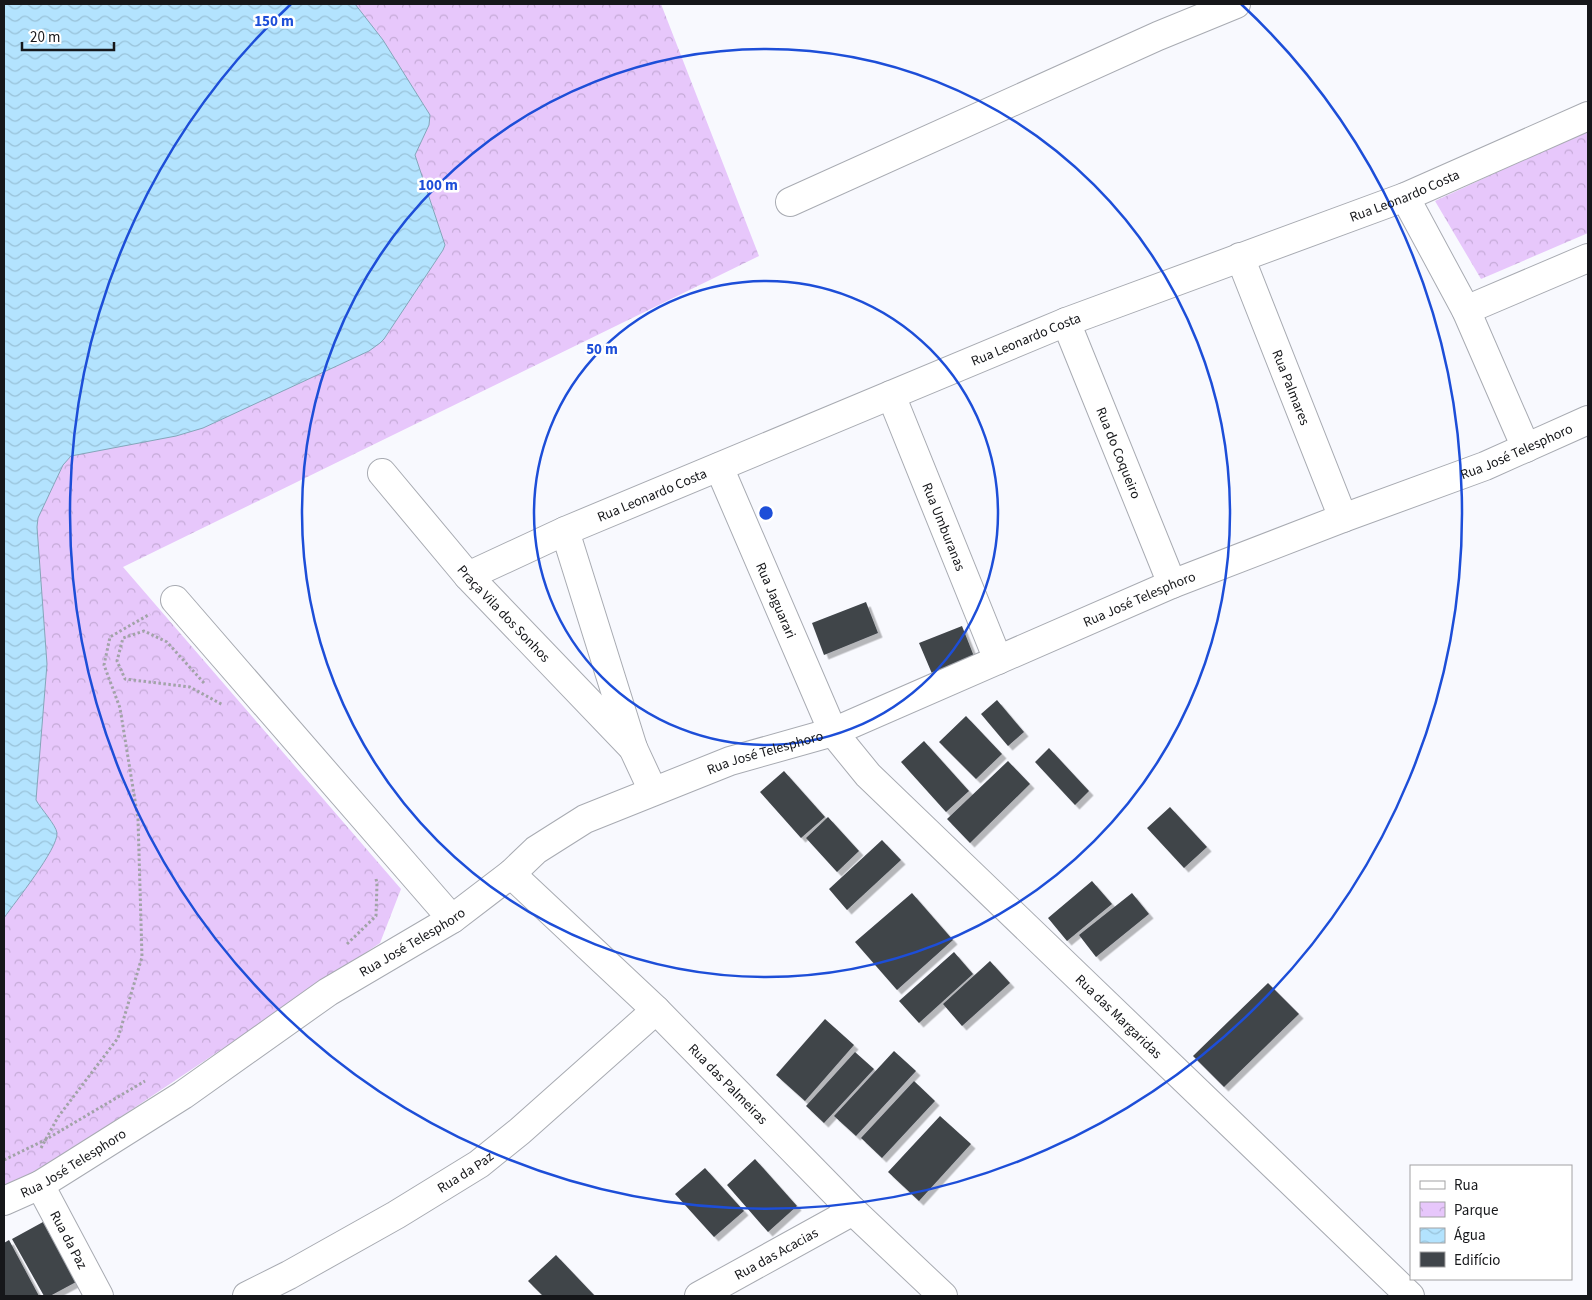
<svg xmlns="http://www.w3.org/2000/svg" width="1592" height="1300" font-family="'Source Sans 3',sans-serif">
<defs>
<pattern id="park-crowns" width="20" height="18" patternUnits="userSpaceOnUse" patternTransform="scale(1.25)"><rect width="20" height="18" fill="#e7c7fb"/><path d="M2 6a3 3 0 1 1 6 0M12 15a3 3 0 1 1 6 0" fill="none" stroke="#c5aad7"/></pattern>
<pattern id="water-waves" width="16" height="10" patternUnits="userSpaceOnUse" patternTransform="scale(1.25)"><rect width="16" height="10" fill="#b3e3fe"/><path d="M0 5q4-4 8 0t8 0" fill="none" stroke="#99c2d9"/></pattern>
<filter id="shadow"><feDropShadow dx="4.5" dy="4.5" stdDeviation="0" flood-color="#0004"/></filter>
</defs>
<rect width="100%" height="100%" fill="#f8f9fe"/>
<!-- park -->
<path fill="url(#park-crowns)" d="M 4,4 L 661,4 L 759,256 L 123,567 L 401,889 L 380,943 L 46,1167 L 4,1188 Z
M 1586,131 L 1588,135 L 1588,233 L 1481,279 L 1435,201 Z"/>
<!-- water -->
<path fill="url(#water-waves)" stroke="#84a6ba" d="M 4,4 L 355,4 L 383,40 L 430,115 L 429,125 L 415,155 L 445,245 L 443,250 L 384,339 L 380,343 L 369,351 L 203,428 L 176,436 L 71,456 L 63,465 L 38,518 L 37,527 L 47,664 L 36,800 C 41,809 56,825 57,833 C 58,849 15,902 4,918 Z"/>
<!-- building -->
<path fill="#40454a" filter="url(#shadow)" d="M 866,602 L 878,633 L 824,655 L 812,623 Z
M 962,626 L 975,659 L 933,676 L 919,643 Z
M 997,700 L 1024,732 L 1008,746 L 981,714 Z
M 966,716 L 1002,754 L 976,779 L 939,742 Z
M 924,741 L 969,791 L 946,812 L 901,762 Z
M 1049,748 L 1089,791 L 1075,805 L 1035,762 Z
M 1008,761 L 1030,784 L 970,843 L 947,819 Z
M 784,771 L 825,817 L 801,838 L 760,792 Z
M 1170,807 L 1207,847 L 1184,868 L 1147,828 Z
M 828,817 L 859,851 L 837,872 L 806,838 Z
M 882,840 L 901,860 L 847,910 L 829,889 Z
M 1092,881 L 1112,904 L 1067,941 L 1048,918 Z
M 912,893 L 953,940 L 897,990 L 855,942 Z
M 1132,893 L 1149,914 L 1096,957 L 1079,935 Z
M 954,952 L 973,974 L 919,1023 L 899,1001 Z
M 990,961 L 1010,983 L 962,1026 L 943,1004 Z
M 1268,983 L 1299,1014 L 1224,1087 L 1193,1056 Z
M 825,1019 L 854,1045 L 805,1101 L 776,1075 Z
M 894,1051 L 916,1071 L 856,1136 L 834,1116 Z
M 855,1052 L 874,1069 L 824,1123 L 806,1106 Z
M 914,1081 L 935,1101 L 882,1158 L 861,1138 Z
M 940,1116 L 971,1144 L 919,1201 L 888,1172 Z
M 755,1159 L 797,1206 L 768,1232 L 727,1185 Z
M 705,1168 L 744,1211 L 714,1237 L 675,1194 Z
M 43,1222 L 76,1282 L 50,1296 L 44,1296 L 12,1239 Z
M 9,1240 L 39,1296 L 4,1296 L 4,1243 Z
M 556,1255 L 595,1296 L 543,1296 L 528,1281 Z"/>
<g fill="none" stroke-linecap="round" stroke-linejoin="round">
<!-- minor casing -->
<g stroke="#a8abb2" stroke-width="30">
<g id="minor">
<path d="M 1405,197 L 1466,310 L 1526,448"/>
<path d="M 790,202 L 1158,36 L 1236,4"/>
<path id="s1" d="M 1240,257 L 1343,518"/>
<path d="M 1466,310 L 1588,258"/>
<path id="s2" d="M 1066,322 L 1172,584"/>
<path id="s3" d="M 891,395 L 998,660"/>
<path id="s4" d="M 719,467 L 833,732 L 868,775 L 1410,1296"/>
<path id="s5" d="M 382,473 L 468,576 L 633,748"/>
<path d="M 565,531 L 633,748 L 653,791"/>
<path id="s6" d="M 468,576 L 565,531 L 1066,322 L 1405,197 L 1588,116"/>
<path d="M 175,600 L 452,919"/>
<path id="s7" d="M 511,874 L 656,1010 L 853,1211 L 943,1296"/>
<path id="s8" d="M 40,1185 L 99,1296"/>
<path id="s9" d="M 4,1201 L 40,1185 L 64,1170 L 183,1095 L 328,992 L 452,919 L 511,874 L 536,850 L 585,819 L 730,761 L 833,732 L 1172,584 L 1343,518 L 1485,466 L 1588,420"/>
<path id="s10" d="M 247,1296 L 289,1275 L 396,1215 L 479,1164 L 520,1131 L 656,1010"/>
<path id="s11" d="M 699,1296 L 853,1211"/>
</g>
</g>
<!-- path -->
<path stroke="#a2a3a8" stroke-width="3" stroke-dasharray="2.5 2.5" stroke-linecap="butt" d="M 204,683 L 167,642 L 144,631 L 123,638 L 117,661 L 125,679 L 190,687 L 223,705
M 347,944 L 376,916 L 377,883 L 376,879
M 41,1148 L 58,1117 L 118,1038 L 142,957 L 138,819 L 120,708 L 104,665 L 110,637 L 150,614
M 4,1160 L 45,1140 L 145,1081"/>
<!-- minor -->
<use href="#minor" stroke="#fff" stroke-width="28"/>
</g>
<!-- distance rings -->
<g fill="none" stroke="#1d4ed8" stroke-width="2.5">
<circle cx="766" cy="513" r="232"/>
<circle cx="766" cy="513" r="464"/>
<path d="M1241 4A696 696 0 1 1 291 4"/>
</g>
<g text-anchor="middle" stroke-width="5" stroke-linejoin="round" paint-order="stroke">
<!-- street labels -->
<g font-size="14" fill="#16171a" stroke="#fff">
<text dy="5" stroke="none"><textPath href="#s6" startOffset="1011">Rua Leonardo Costa</textPath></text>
<text dy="5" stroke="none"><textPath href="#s6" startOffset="606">Rua Leonardo Costa</textPath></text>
<text dy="5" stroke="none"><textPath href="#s1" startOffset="140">Rua Palmares</textPath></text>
<text dy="5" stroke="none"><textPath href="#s9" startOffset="1699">Rua José Telesphoro</textPath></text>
<text dy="5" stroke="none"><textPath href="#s2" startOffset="141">Rua do Coqueiro</textPath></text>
<text dy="5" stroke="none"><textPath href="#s6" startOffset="201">Rua Leonardo Costa</textPath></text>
<text dy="5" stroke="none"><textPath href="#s3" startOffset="142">Rua Umburanas</textPath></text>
<text dy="5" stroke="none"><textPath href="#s4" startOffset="145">Rua Jaguarari</textPath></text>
<text dy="5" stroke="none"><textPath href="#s9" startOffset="1294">Rua José Telesphoro</textPath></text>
<text dy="5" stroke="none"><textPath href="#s5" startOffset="186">Praça Vila dos Sonhos</textPath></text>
<text dy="5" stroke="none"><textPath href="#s9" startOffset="889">Rua José Telesphoro</textPath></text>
<text dy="5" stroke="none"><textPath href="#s9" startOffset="484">Rua José Telesphoro</textPath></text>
<text dy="5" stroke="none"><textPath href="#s4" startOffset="692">Rua das Margaridas</textPath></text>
<text dy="5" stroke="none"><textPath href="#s7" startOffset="302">Rua das Palmeiras</textPath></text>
<text dy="5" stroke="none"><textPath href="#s9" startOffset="79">Rua José Telesphoro</textPath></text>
<text dy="5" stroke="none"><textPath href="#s10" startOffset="251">Rua da Paz</textPath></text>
<text dy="5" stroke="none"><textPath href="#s8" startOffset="62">Rua da Paz</textPath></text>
<text dy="5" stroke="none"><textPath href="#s11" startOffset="88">Rua das Acacias</textPath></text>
</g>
</g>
<circle cx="766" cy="513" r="8" fill="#1d4ed8" stroke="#fff" stroke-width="2.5"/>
<g font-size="15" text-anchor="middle" font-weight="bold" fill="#1d4ed8" stroke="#fff" stroke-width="5" stroke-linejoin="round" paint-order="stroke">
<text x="274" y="26">150 m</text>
<text x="438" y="190">100 m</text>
<text x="602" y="354">50 m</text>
</g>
<!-- border -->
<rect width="1592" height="1300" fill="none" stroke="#16171a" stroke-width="10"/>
<!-- legend -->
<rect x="1410" y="1165" width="162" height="115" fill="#ffffff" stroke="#a2a2a3"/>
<rect x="1420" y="1181" width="25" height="8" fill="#ffffff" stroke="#a2a2a3"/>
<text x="1454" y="1190" font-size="15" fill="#16171a">Rua</text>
<rect x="1420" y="1202" width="25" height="15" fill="url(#park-crowns)" stroke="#a2a2a3"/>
<text x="1454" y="1215" font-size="15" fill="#16171a">Parque</text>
<rect x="1420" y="1228" width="25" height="15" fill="url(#water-waves)" stroke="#a2a2a3"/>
<text x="1454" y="1240" font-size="15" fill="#16171a">Água</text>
<rect x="1420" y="1252" width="25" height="15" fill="#40454a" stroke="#a2a2a3"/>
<text x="1454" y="1265" font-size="15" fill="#16171a">Edifício</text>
<!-- scale -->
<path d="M22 42v8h92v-8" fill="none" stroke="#16171a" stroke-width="2.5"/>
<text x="30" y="42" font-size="15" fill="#16171a" stroke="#ffffff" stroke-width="4" paint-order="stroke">20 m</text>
</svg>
